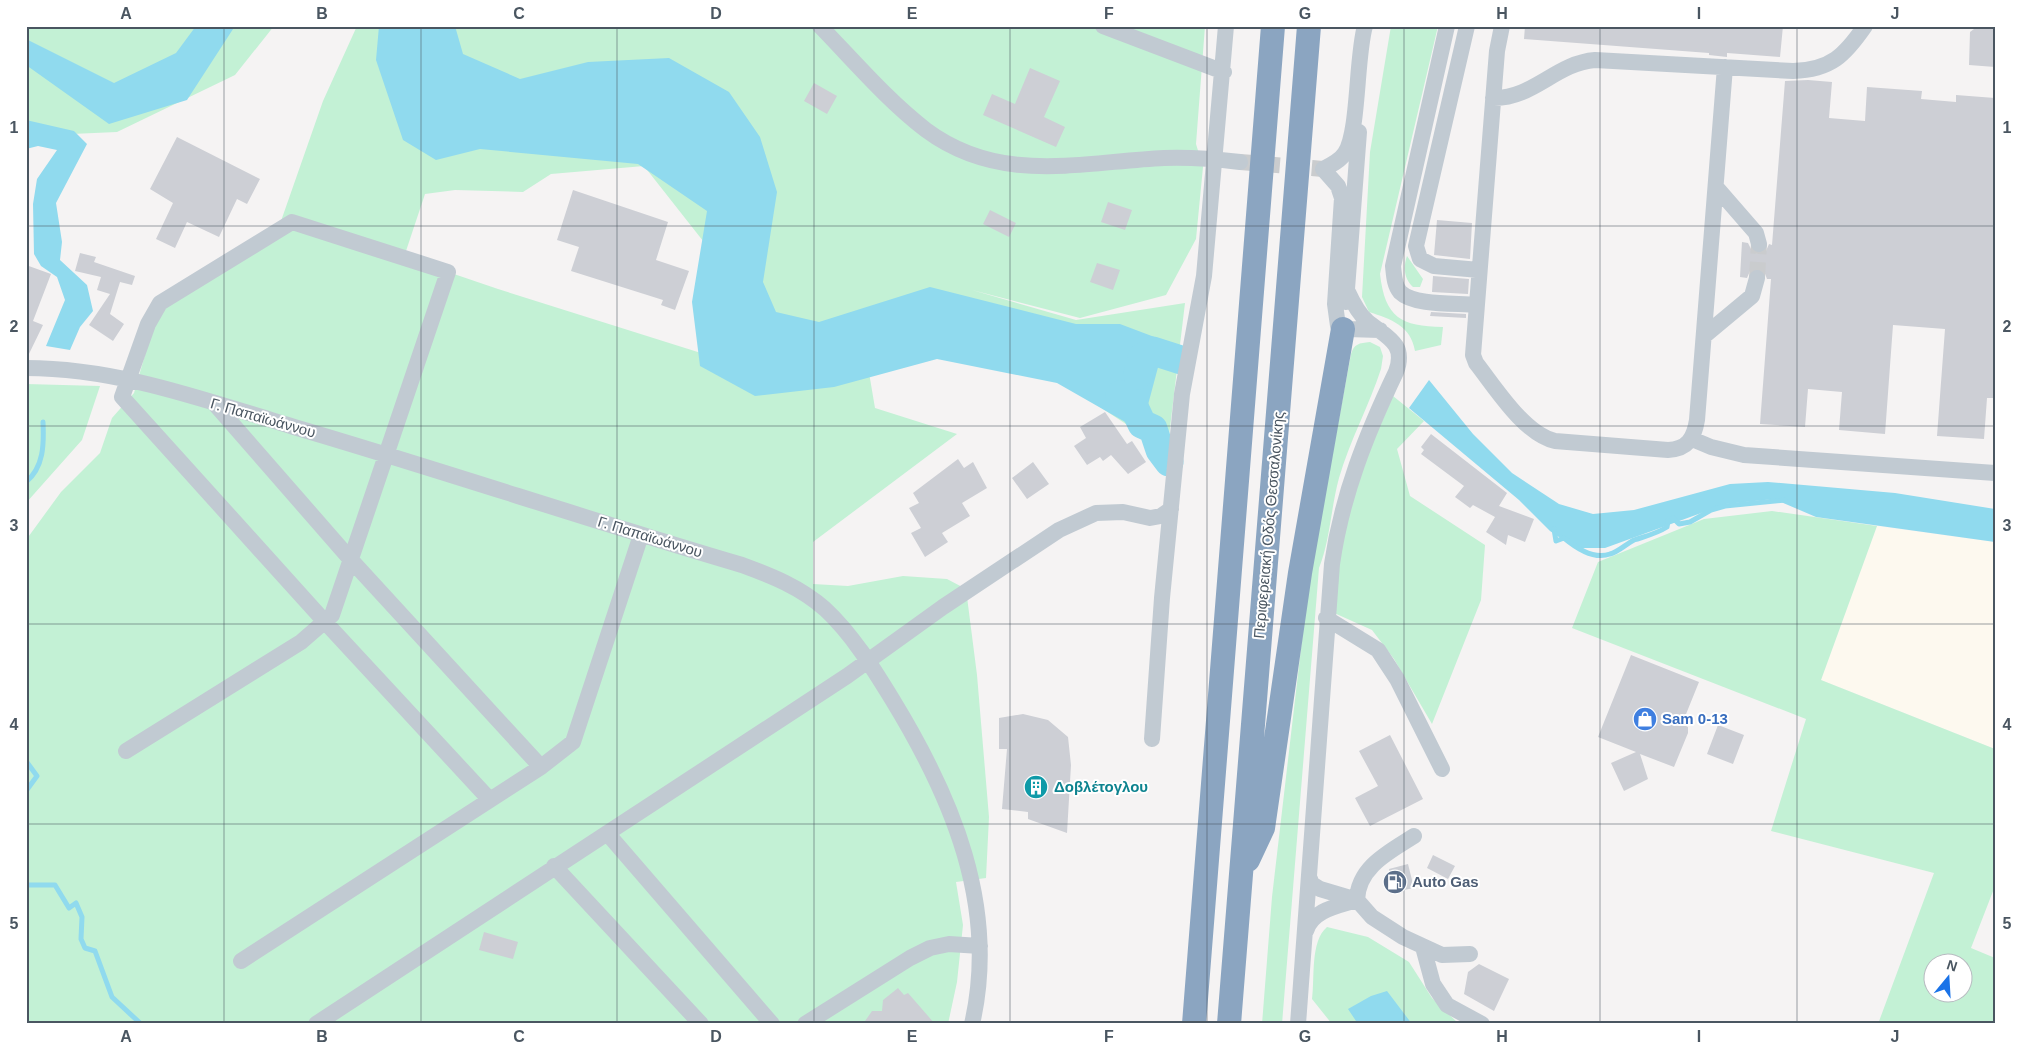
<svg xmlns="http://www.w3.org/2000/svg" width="2021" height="1050" font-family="Helvetica,sans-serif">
<rect width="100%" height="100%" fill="#f5f3f3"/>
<!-- commercial -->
<path fill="#fdf9ef" d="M 1877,526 L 1995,542 L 1995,749 L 1821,680 Z"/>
<!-- green -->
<path fill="#c3f1d5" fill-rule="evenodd" d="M 26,26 L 274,26 L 235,75 L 117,132 L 26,136 Z
M 357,26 L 1205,26 L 1196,144 L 1203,167 L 1196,239 L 1166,295 L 1080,318 L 972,290 L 1076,320 L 1185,303 L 1166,461 L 1135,430 L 1001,342 L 865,349 L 875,408 L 957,434 L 813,542 L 813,584 L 848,586 L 903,576 L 947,579 L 966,589 L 977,675 L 989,817 L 986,878 L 956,882 L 963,925 L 957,982 L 948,1024 L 26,1024 L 26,540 L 61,492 L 100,453 L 112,418 L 134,393 L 160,303 L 281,221 L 323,101 ZM 644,166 L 707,246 L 720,359 L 498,289 L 404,257 L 425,194 L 455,190 L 523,192 L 551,174 Z
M 1391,26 L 1438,26 L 1380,274 C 1385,318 1401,326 1443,327 L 1441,345 L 1415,351 C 1411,326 1391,319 1369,312 L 1362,297 L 1370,152 Z
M 1407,256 L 1423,279 L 1420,287 L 1413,287 C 1404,279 1403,267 1407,256 Z
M 1370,342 L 1380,347 L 1383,356 L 1381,369 C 1369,406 1350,440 1339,478 C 1331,507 1330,541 1319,568 L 1282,1024 L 1262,1024 L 1272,897 L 1309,580 L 1351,354 C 1354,344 1359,343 1370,342 Z
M 26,384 L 100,386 L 82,440 L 26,503 Z
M 1393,396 L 1424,421 L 1397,449 L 1410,496 L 1485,545 L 1481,600 L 1432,724 L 1394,659 L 1372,630 L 1332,612 L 1343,536 L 1356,480 Z
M 1772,511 L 1877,526 L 1821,680 L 1995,749 L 1995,886 L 1971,948 L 1995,958 L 1995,1024 L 1878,1024 L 1934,873 L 1771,831 L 1806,719 L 1572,628 L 1598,562 L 1704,519 ZM 1934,962 L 1964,962 L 1964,992 L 1934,992 Z
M 1327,927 L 1368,937 L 1409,962 L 1432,998 L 1459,1024 L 1332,1024 L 1312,999 C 1315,978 1310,941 1327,927 Z"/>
<!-- water -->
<path fill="#90daee" d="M 196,26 L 235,26 L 187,100 L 109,124 L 26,65 L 26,39 L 114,83 L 176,53 Z
M 379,26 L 455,26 L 463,54 L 520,79 L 588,62 L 669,58 L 729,92 L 760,137 L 777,192 L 763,282 L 776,312 L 819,322 L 930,287 L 1076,324 L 1120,324 L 1165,341 L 1141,431 L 1057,383 L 937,359 L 834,387 L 755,396 L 700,366 L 692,302 L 707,211 L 638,164 L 480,149 L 436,160 L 403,140 L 376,60 Z
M 26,120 L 74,131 L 87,144 L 56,203 L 62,242 L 60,260 L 87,285 L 93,311 L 80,327 L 70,350 L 46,346 L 65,300 L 57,277 L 41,266 L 34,254 L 33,204 L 37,179 L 57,150 L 38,146 L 26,149 Z
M 1429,380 L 1473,434 L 1512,473 L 1559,504 L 1593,514 L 1634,510 L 1730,484 L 1768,482 L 1895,493 L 1995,509 L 1995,542 L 1816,517 L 1774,499 L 1726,504 L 1605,548 L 1575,548 L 1550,531 L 1519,500 L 1409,408 Z
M 1387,991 L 1412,1024 L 1358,1024 L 1348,1009 L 1371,996 Z"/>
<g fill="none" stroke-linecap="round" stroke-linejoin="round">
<!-- stream -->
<path stroke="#90daee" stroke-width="5" d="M 26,482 C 44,467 44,444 43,422
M 1673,518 L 1679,524 L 1690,522 L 1711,510 L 1725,506 L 1785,500
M 1554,529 L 1556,541 L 1564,538 C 1576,548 1594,560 1610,554 C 1618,552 1626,544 1634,540 C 1646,536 1656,534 1667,527 L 1668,521
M 26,761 L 37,776 L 26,791
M 26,882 L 27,885 L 55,885 L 69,908 L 76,903 L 82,917 L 81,939 L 85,948 L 95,951 L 112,997 L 141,1024"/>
<!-- river -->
<path stroke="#90daee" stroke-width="29" d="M 1138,375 L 1142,358 L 1153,351 L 1181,360
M 1120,395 L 1134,407 L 1142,424 L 1153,429 L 1160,450 L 1169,462"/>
</g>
<!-- building -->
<path fill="#cdcfd5" d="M 1525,26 L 1783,26 L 1780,57 L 1727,53 L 1727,57 L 1709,55 L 1709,53 L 1524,39 Z
M 1978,26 L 1995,27 L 1995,67 L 1969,65 L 1970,32 Z
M 1030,68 L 1060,81 L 1044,117 L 1065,127 L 1056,147 L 983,115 L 992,94 L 1015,104 Z
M 1808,80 L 1832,82 L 1829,118 L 1865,121 L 1867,87 L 1922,91 L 1921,99 L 1956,102 L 1956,95 L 1995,98 L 1995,398 L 1987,398 L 1984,439 L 1937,436 L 1945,329 L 1893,325 L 1885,434 L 1839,430 L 1842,392 L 1808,389 L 1805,427 L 1760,424 L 1771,279 L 1767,279 L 1764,271 L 1759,268 L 1750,271 L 1747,278 L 1740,277 L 1742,242 L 1748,243 L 1752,251 L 1757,254 L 1766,251 L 1769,244 L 1772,245 L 1785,81 Z
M 814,83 L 837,96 L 827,114 L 804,101 Z
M 177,137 L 260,179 L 247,204 L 237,199 L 219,237 L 187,222 L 175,248 L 156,239 L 173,203 L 150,189 Z
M 573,190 L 668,222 L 656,260 L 689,271 L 675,310 L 661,305 L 663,300 L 571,271 L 579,247 L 557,240 Z
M 1108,202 L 1132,210 L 1125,230 L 1101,222 Z
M 990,210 L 1016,223 L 1009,237 L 983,224 Z
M 1437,220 L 1472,223 L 1470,259 L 1434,255 Z
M 80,253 L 96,257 L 94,262 L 135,276 L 132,285 L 120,282 L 110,314 L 124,324 L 113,341 L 89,325 L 110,294 L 97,290 L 101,277 L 75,271 Z
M 1097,263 L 1120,270 L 1113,290 L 1090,282 Z
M 26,265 L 51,274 L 33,321 L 43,325 L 27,358 Z
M 1433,276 L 1469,279 L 1468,294 L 1432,292 Z
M 1431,312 L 1466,314 L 1466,318 L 1430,316 Z
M 1105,412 L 1127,444 L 1132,441 L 1146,462 L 1128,474 L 1111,455 L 1103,461 L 1100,457 L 1087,465 L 1074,446 L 1086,438 L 1080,427 Z
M 1431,434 L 1507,493 L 1499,506 L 1534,519 L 1525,542 L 1508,535 L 1506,545 L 1486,532 L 1495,517 L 1473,505 L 1470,508 L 1455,497 L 1464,486 L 1421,454 L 1424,450 L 1421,447 Z
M 958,459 L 964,468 L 973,462 L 987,488 L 962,503 L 970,516 L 942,533 L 948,542 L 925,557 L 911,533 L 921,528 L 909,508 L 919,503 L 913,493 Z
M 1033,462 L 1049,484 L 1027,499 L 1012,478 Z
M 1631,655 L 1699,682 L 1682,724 L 1688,727 L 1688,733 L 1674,767 L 1640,754 L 1648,779 L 1624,791 L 1611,763 L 1636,752 L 1598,737 Z
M 1023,714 L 1048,720 L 1068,737 L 1071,765 L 1067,833 L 1028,819 L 1028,812 L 1002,809 L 1007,749 L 999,749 L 999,718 Z
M 1718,725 L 1744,735 L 1733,764 L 1707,754 Z
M 1390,735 L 1423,799 L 1370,826 L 1355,798 L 1378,786 L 1359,751 Z
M 1433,855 L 1455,866 L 1448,879 L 1427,868 Z
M 1408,864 L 1414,888 L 1394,892 L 1389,869 Z
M 484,932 L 518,942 L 513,959 L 479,950 Z
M 1479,964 L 1509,979 L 1494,1011 L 1464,994 L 1468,972 Z
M 898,988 L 904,995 L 908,993 L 935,1024 L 863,1024 L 872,1011 L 882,1011 L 883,1000 Z"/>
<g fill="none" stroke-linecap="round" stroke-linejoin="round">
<!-- minor-tunnel -->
<path stroke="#caccce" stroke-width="16" stroke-dasharray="16 8" stroke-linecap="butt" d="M 1240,162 L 1323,169
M 1757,278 L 1759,244"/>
<!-- minor -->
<path stroke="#c1cad2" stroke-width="16" d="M 820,26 C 854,61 887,100 926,130 C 1000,185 1080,162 1164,158 C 1189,157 1215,159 1240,162
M 1103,26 L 1224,72
M 1365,26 C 1356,57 1359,132 1345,153 C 1340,161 1331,165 1323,169 L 1338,186 L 1342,198 L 1335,304 L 1338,326 L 1347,329 L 1380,330
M 1447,26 L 1393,266 C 1394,274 1394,285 1400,292 C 1414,306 1457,303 1476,305
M 1467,26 L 1416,246 L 1420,259 L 1434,266 L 1479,270
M 1502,26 L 1497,51 L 1473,355 L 1476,363 C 1495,387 1524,434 1555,441 L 1668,450 C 1688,449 1694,438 1697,420 L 1725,67
M 1493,98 C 1533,99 1556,63 1595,60 L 1793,71 C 1831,70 1845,55 1865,26
M 1716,187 L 1756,233 L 1759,244
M 1346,302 L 1359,132
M 1704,336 L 1752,296 L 1757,278
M 26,368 C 119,368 207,401 294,427 C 444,471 592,521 742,565 C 772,576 800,587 825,609 C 852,634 873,668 892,699 C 952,797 999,907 972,1024
M 214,403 L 351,560 L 541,767
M 1692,439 L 1711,447 L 1744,455 L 1995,473
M 1326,618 L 1378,650 L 1397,679 L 1442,769
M 1152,739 L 1162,598 L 1182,394 L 1204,276 L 1226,26
M 126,751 L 301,642 L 332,615 L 448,272 L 292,222 L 160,303 L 148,324 L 122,397 L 326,623 L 490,800
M 607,833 L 772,1024
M 554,866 L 701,1024
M 1309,877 L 1312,884 L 1320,889 L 1357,900 L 1372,917 L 1403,937 L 1442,955 L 1470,954
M 1357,900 C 1358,867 1389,852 1414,836
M 1306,931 C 1312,910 1338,906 1357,900
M 1423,947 L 1433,984 L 1447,1005 L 1482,1024
M 241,961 L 541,767 L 573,742 L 641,535
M 316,1024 L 847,676 L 943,607 L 1059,530 L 1096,513 L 1123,512 L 1150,518 L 1161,516 L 1171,509
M 805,1024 L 910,958 L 930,948 L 949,944 L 980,946
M 1298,1024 L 1332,564 C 1342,495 1366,435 1396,372 C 1407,343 1386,337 1367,321 C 1358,313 1353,303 1348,292"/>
<!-- highway -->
<path stroke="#8ba5c1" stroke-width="24" d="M 1248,860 L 1263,828 L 1300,573 L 1343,329
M 1194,1024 L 1273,26
M 1229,1024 L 1309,26"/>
</g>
<!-- grid -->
<path fill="none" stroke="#4a5661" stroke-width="1" stroke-opacity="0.55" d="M 224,26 L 224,1024M 421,26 L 421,1024M 617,26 L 617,1024M 814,26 L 814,1024M 1010,26 L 1010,1024M 1207,26 L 1207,1024M 1404,26 L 1404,1024M 1600,26 L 1600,1024M 1797,26 L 1797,1024M 26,226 L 1995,226M 26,426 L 1995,426M 26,624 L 1995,624M 26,824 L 1995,824"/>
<!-- icons -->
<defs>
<g id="shop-disc" transform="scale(1.25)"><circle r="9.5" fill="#3f7fe0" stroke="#fff"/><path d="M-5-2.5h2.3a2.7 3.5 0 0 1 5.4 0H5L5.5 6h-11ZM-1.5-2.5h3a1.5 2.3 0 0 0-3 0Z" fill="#fff"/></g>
<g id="building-disc" transform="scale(1.25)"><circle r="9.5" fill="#0f9aa8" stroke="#fff"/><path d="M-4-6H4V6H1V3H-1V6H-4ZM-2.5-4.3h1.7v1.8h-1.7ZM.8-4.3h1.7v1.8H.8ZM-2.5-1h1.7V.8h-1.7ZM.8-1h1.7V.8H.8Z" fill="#fff"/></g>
<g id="fuel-disc" transform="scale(1.25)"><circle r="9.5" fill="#5c6f8a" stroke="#fff"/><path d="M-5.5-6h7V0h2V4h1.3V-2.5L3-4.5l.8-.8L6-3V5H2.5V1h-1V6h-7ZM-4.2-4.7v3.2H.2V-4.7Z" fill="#fff"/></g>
</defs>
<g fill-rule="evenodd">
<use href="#shop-disc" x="1645" y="719"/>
<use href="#building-disc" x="1036" y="787"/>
<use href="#fuel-disc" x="1395" y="882"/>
</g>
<g text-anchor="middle" stroke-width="4" stroke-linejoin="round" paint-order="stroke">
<!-- street labels -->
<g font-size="15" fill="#4a5661" stroke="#fff">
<text transform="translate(263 418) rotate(16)" y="5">Γ. Παπαϊωάννου</text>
<text transform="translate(1269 525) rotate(-85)" y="5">Περιφερειακή Οδός Θεσσαλονίκης</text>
<text transform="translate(650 537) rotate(17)" y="5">Γ. Παπαϊωάννου</text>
</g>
<!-- shop labels -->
<g font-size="15" font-weight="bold" fill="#366cbe" stroke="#fff" text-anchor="start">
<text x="1662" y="724">Sam 0-13</text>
</g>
<!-- culture labels -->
<g font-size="15" font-weight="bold" fill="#0d838f" stroke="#fff" text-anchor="start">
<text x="1054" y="792">Δοβλέτογλου</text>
</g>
<!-- service labels -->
<g font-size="15" font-weight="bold" fill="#4e5e75" stroke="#fff" text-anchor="start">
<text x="1412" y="887">Auto Gas</text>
</g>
</g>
<!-- border -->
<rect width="2021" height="1050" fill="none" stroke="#ffffff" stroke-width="55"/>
<!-- north arrow -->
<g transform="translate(1948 978) rotate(18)"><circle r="24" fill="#ffffff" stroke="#b7bbc0"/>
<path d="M0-4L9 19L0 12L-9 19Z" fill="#1a73e8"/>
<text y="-8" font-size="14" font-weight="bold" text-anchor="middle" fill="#4a5661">N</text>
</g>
<rect x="28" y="28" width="1966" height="994" fill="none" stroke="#4a5661" stroke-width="2"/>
<g font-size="16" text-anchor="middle" font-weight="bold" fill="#4a5661">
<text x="126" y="19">A</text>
<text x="322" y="19">B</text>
<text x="519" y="19">C</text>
<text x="716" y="19">D</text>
<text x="912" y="19">E</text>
<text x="1109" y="19">F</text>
<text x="1305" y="19">G</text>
<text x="1502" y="19">H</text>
<text x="1699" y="19">I</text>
<text x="1895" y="19">J</text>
<text x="14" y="133">1</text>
<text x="2007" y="133">1</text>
<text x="14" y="332">2</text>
<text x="2007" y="332">2</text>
<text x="14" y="531">3</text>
<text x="2007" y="531">3</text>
<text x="14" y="730">4</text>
<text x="2007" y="730">4</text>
<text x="14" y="929">5</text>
<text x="2007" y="929">5</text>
<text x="126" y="1042">A</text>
<text x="322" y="1042">B</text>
<text x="519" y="1042">C</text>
<text x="716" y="1042">D</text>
<text x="912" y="1042">E</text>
<text x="1109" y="1042">F</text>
<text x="1305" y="1042">G</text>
<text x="1502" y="1042">H</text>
<text x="1699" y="1042">I</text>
<text x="1895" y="1042">J</text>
</g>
</svg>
